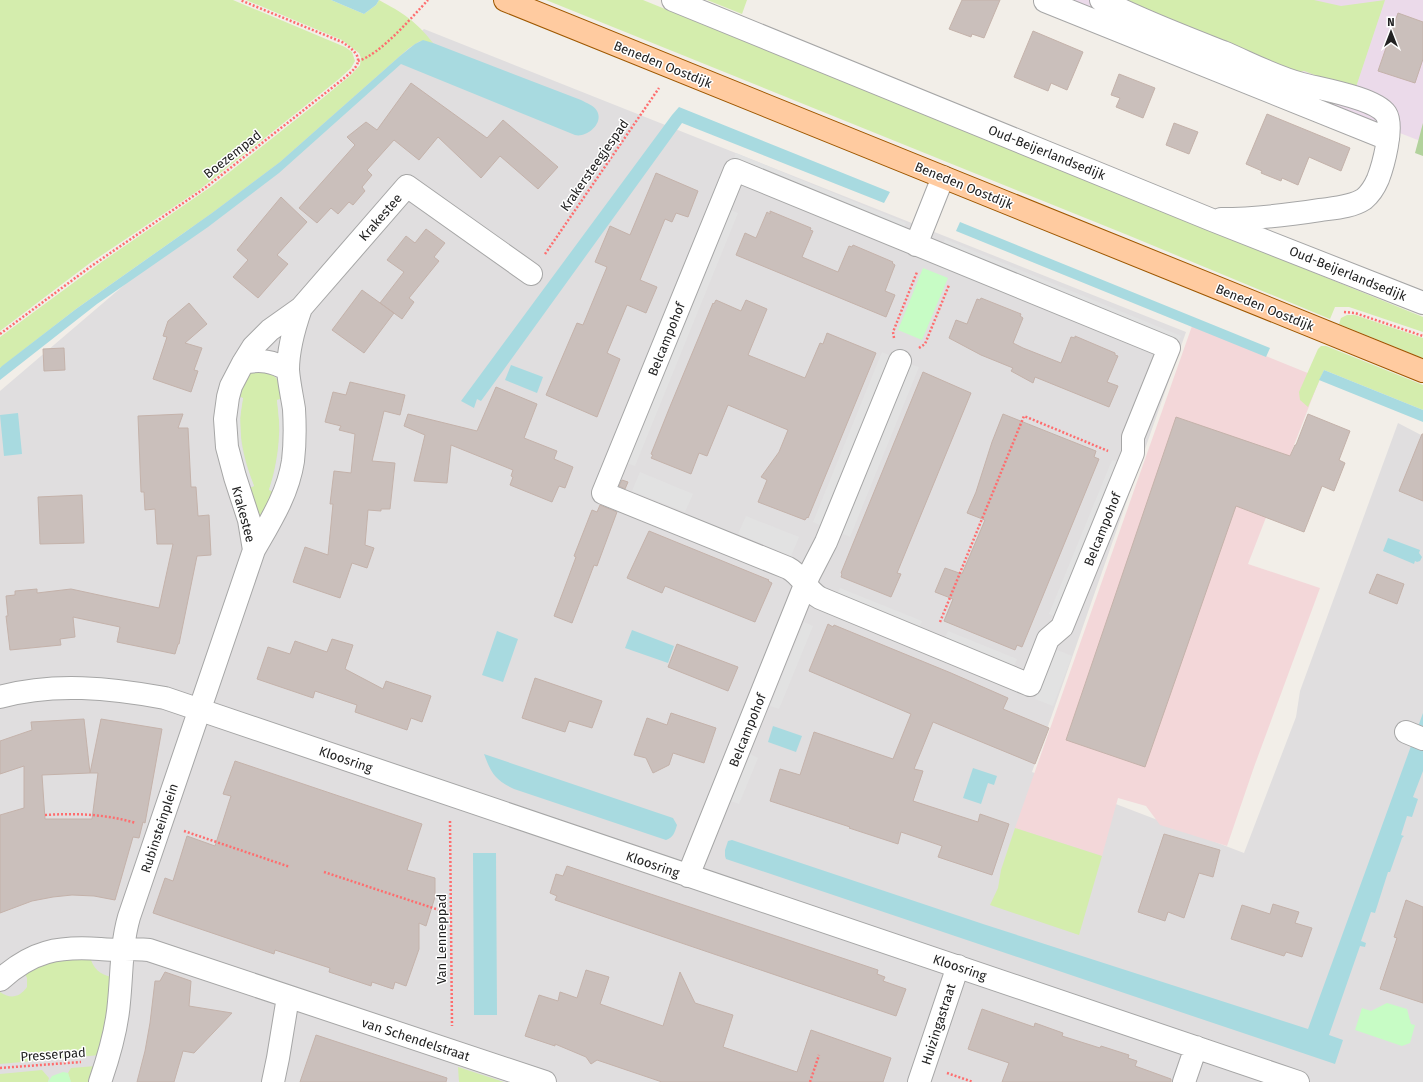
<svg xmlns="http://www.w3.org/2000/svg" width="1423" height="1082" font-family="'Fira Sans',sans-serif">
<rect width="100%" height="100%" fill="#f2eee8"/>
<!-- residential -->
<path fill="#e0dedf" d="M 424,29 L 1186,332 L 1032,772 L 1244,853 L 1296,717 L 1300,691 L 1398,423 L 1423,436 L 1423,1082 L 0,1082 L 0,391 Z"/>
<!-- commercial -->
<path fill="#f3d7d9" d="M 1192,326 L 1320,378 L 1248,564 L 1320,588 L 1254,767 L 1227,846 L 1160,825 L 1146,806 L 1118,798 L 1102,856 L 1015,828 Z"/>
<!-- industrial -->
<path fill="#ebdaea" d="M 1067,0 L 1423,0 L 1423,142 L 1307,97 Z"/>
<!-- grass -->
<path fill="#d4edad" d="M 0,0 L 233,0 L 345,47 L 352,52 L 355,61 L 351,68 L 339,79 L 199,190 L 90,263 L 0,331 Z
M 246,0 L 331,0 L 364,14 L 376,5 L 379,0 C 403,13 416,21 433,43 L 420,41 L 409,48 L 280,162 L 212,213 L 76,309 L 0,368 L 0,337 L 103,261 L 212,186 L 313,106 L 351,75 L 360,65 L 361,58 L 359,53 L 342,40 Z
M 546,0 L 643,0 L 1423,317 L 1423,332 L 1349,307 L 1335,307 L 1330,319 L 1130,236 Z
M 707,0 L 747,0 L 742,14 Z
M 1115,0 L 1314,0 L 1341,6 L 1385,0 L 1355,90 L 1304,71 L 1294,74 Z
M 1347,315 L 1355,315 L 1423,338 L 1423,358 L 1339,324 L 1341,318 Z
M 1321,346 L 1326,346 L 1423,385 L 1423,410 L 1324,370 L 1308,407 L 1300,400 L 1299,392 L 1318,349 Z
M 252,371 C 278,373 276,375 285,398 L 277,400 C 282,431 278,461 269,490 L 276,492 L 261,526 L 246,489 L 254,486 C 243,457 236,428 243,398 L 236,396 L 241,381 Z
M 1015,828 L 1102,856 L 1079,935 L 990,905 L 998,888 L 1001,870 Z
M 90,957 C 93,968 100,975 112,977 L 110,998 L 100,1055 L 0,1064 L 0,992 C 10,999 19,998 27,987 L 27,978 L 24,972 L 46,961 Z
M 96,1066 L 91,1082 L 71,1082 L 68,1073 L 71,1068 Z
M 458,1067 L 504,1082 L 459,1082 Z
M 42,1070 L 49,1078 L 48,1082 L 0,1082 L 0,1074 Z"/>
<!-- forest -->
<path fill="#b2d29c" d="M 1423,123 L 1423,156 L 1415,153 Z"/>
<!-- park -->
<path fill="#c7fcc5" d="M 923,268 L 948,278 L 922,340 L 898,330 Z
M 1387,1003 L 1407,1009 L 1411,1024 L 1415,1025 L 1410,1043 L 1402,1046 L 1355,1030 L 1362,1008 L 1371,1011 Z
M 63,1072 L 68,1073 L 71,1082 L 48,1082 L 52,1076 Z"/>
<!-- parking -->
<path fill="#e2e2e2" d="M 736,153 L 906,223 L 903,231 L 733,161 Z
M 730,210 L 738,213 L 635,466 L 626,463 Z
M 945,239 L 1181,336 L 1178,343 L 942,246 Z
M 882,352 L 891,356 L 822,526 L 813,522 Z
M 910,364 L 919,367 L 850,537 L 841,533 Z
M 236,396 L 243,398 L 240,418 L 241,443 L 245,462 L 254,486 L 246,489 L 235,457 Z
M 285,398 L 288,435 L 276,492 L 269,490 L 274,474 L 278,452 L 280,430 L 277,400 Z
M 1112,460 L 1118,462 L 1056,617 L 1049,614 Z
M 640,472 L 693,494 L 685,512 L 632,491 Z
M 746,516 L 799,537 L 791,556 L 738,534 Z
M 840,588 L 922,621 L 919,628 L 837,594 Z
M 804,622 L 813,626 L 779,709 L 770,706 Z
M 948,631 L 1017,659 L 1014,666 L 945,638 Z
M 1055,649 L 1072,656 L 1053,706 L 1035,699 Z
M 750,754 L 758,758 L 739,804 L 731,801 Z"/>
<!-- water -->
<path fill="#a8dae0" d="M 331,0 L 379,0 L 376,5 L 364,14 Z
M 423,40 L 433,43 L 581,100 C 586,103 594,105 597,111 C 604,123 587,138 575,135 L 401,64 L 279,173 L 208,227 L 97,304 L 0,380 L 0,368 L 2,366 L 76,309 L 212,213 L 280,162 L 400,56 L 415,44 Z
M 679,107 L 890,192 L 884,203 L 682,123 L 481,401 L 477,399 L 474,408 L 461,401 L 672,115 Z
M 960,222 L 1270,348 L 1266,357 L 956,231 Z
M 511,365 L 543,377 L 537,393 L 505,380 Z
M 1324,370 L 1423,410 L 1423,422 L 1319,380 Z
M 18,413 L 22,454 L 4,456 L 0,415 Z
M 1388,538 L 1420,550 L 1419,553 L 1422,557 L 1420,561 L 1417,562 L 1415,561 L 1414,564 L 1383,551 Z
M 632,630 L 674,646 L 668,663 L 625,648 Z
M 497,631 L 518,639 L 503,682 L 482,675 Z
M 1423,713 L 1423,771 L 1413,797 L 1418,799 L 1412,817 L 1407,816 L 1401,835 L 1404,836 L 1402,838 L 1390,872 L 1388,872 L 1375,913 L 1371,912 L 1361,941 L 1366,943 L 1365,947 L 1360,946 L 1329,1035 L 1343,1040 L 1335,1064 L 726,859 L 725,856 L 725,850 L 728,841 L 732,840 L 983,924 L 1308,1029 Z
M 773,726 L 802,736 L 796,752 L 768,742 Z
M 484,754 L 673,818 L 677,825 C 675,832 673,838 666,840 L 514,789 C 495,780 491,773 484,754 Z
M 973,768 L 997,776 L 994,785 L 988,783 L 981,804 L 963,798 Z
M 473,853 L 496,853 L 497,1015 L 474,1015 Z"/>
<!-- building -->
<path fill="#cabfbb" stroke="#c4b2aa" d="M 962,0 L 1000,0 L 984,38 L 972,34 L 971,37 L 949,29 Z
M 1398,13 L 1423,22 L 1423,59 L 1415,83 L 1378,71 Z
M 1033,31 L 1083,52 L 1067,90 L 1051,83 L 1048,91 L 1014,77 Z
M 1119,74 L 1155,88 L 1143,118 L 1116,107 L 1120,98 L 1111,95 Z
M 411,83 L 487,138 L 503,120 L 558,167 L 538,189 L 500,156 L 481,178 L 438,137 L 419,160 L 394,140 L 367,170 L 372,175 L 362,187 L 365,191 L 353,205 L 349,202 L 338,214 L 331,208 L 317,223 L 299,208 L 355,145 L 347,137 L 366,122 L 377,130 Z
M 1267,114 L 1350,148 L 1341,171 L 1309,157 L 1298,185 L 1282,178 L 1281,181 L 1261,173 L 1262,171 L 1246,164 Z
M 1174,123 L 1198,132 L 1189,154 L 1166,145 Z
M 656,173 L 698,191 L 688,217 L 676,213 L 672,222 L 665,219 L 640,280 L 657,287 L 646,313 L 627,305 L 607,353 L 620,359 L 597,417 L 546,395 L 577,323 L 583,325 L 607,267 L 595,262 L 610,226 L 630,235 Z
M 281,197 L 307,222 L 277,255 L 288,264 L 258,298 L 233,277 L 248,260 L 237,250 Z
M 770,211 L 811,228 L 810,230 L 813,231 L 802,257 L 838,272 L 849,246 L 852,247 L 853,245 L 893,262 L 892,263 L 895,265 L 885,291 L 895,295 L 886,317 L 736,255 L 745,233 L 756,238 L 767,212 L 770,214 Z
M 426,229 L 445,243 L 434,257 L 439,261 L 409,298 L 414,302 L 402,319 L 380,303 L 404,272 L 387,260 L 406,236 L 415,243 Z
M 362,290 L 394,313 L 364,353 L 332,330 Z
M 981,298 L 1021,314 L 1020,316 L 1023,318 L 1013,343 L 1023,348 L 1061,363 L 1071,337 L 1075,338 L 1075,336 L 1115,353 L 1115,355 L 1118,356 L 1107,382 L 1118,386 L 1109,407 L 1035,377 L 1033,383 L 1011,371 L 1013,368 L 981,355 L 949,338 L 956,320 L 967,324 L 977,299 L 980,300 Z
M 716,300 L 741,311 L 746,300 L 767,309 L 748,355 L 805,378 L 820,343 L 823,344 L 827,333 L 876,353 L 808,518 L 807,517 L 805,520 L 758,502 L 767,480 L 761,477 L 779,452 L 788,430 L 728,405 L 707,456 L 699,453 L 691,474 L 651,458 L 653,455 L 651,454 L 669,409 L 713,303 L 714,304 Z
M 189,303 L 207,324 L 185,343 L 202,348 L 194,370 L 198,371 L 191,392 L 153,379 L 167,337 L 163,336 L 168,321 Z
M 64,348 L 65,370 L 44,371 L 43,349 Z
M 923,372 L 971,393 L 897,573 L 901,574 L 891,597 L 841,577 L 842,574 L 841,573 Z
M 350,382 L 405,395 L 400,415 L 384,411 L 372,461 L 395,463 L 390,509 L 381,509 L 381,511 L 368,510 L 365,545 L 374,548 L 367,568 L 352,563 L 340,598 L 293,582 L 305,547 L 328,555 L 333,504 L 330,504 L 334,471 L 351,473 L 355,434 L 339,430 L 341,426 L 325,422 L 333,392 L 346,395 Z
M 496,387 L 537,404 L 524,438 L 557,451 L 554,459 L 573,467 L 565,488 L 559,486 L 552,502 L 510,485 L 513,477 L 511,476 L 513,470 L 451,445 L 447,483 L 414,481 L 425,435 L 404,426 L 408,414 L 477,431 Z
M 183,414 L 178,428 L 188,428 L 191,487 L 196,487 L 198,516 L 209,515 L 211,555 L 197,556 L 179,644 L 178,644 L 175,654 L 117,642 L 120,627 L 73,617 L 75,637 L 60,639 L 61,645 L 10,650 L 6,616 L 8,616 L 6,596 L 15,595 L 15,591 L 37,589 L 37,593 L 71,589 L 159,608 L 173,544 L 157,544 L 155,509 L 145,510 L 144,492 L 141,492 L 138,416 Z
M 1003,414 L 1096,451 L 1094,457 L 1099,459 L 1022,647 L 1017,645 L 1015,650 L 944,621 L 953,599 L 935,592 L 945,568 L 962,574 L 985,520 L 967,513 L 976,492 L 992,442 Z
M 1308,414 L 1350,431 L 1339,460 L 1345,463 L 1334,491 L 1322,486 L 1304,532 L 1236,506 L 1145,767 L 1066,740 L 1176,417 L 1290,456 L 1295,445 L 1296,445 Z
M 1422,434 L 1423,434 L 1423,501 L 1399,491 Z
M 622,480 L 628,482 L 625,489 L 619,486 Z
M 82,495 L 84,543 L 40,544 L 38,497 Z
M 600,505 L 617,512 L 597,566 L 594,565 L 572,623 L 554,616 L 576,557 L 574,556 L 592,510 L 597,512 Z
M 649,531 L 769,580 L 768,581 L 772,583 L 755,622 L 665,586 L 662,593 L 627,578 Z
M 1377,574 L 1404,584 L 1397,604 L 1369,593 Z
M 828,624 L 833,627 L 834,625 L 951,673 L 1008,698 L 1003,709 L 1049,728 L 1035,764 L 933,722 L 914,769 L 923,771 L 913,801 L 978,822 L 980,814 L 1009,824 L 992,875 L 938,857 L 942,846 L 901,832 L 898,844 L 849,828 L 850,827 L 770,801 L 780,769 L 800,775 L 814,732 L 893,759 L 911,714 L 809,671 Z
M 332,639 L 353,645 L 345,669 L 383,689 L 386,681 L 431,696 L 422,722 L 411,718 L 407,730 L 355,712 L 357,705 L 315,691 L 313,698 L 257,679 L 268,647 L 290,654 L 295,641 L 327,652 Z
M 677,644 L 738,667 L 728,691 L 668,667 Z
M 535,678 L 602,701 L 592,728 L 569,721 L 565,732 L 522,718 Z
M 671,713 L 716,728 L 704,763 L 673,753 L 669,765 L 653,773 L 646,758 L 634,755 L 647,718 L 667,725 Z
M 84,719 L 90,773 L 42,775 L 45,819 L 92,819 L 98,773 L 90,773 L 101,719 L 162,729 L 145,823 L 143,822 L 139,838 L 133,837 L 115,900 L 94,896 L 72,895 L 53,897 L 32,901 L 0,913 L 0,815 L 24,808 L 24,766 L 0,774 L 0,741 L 32,730 L 31,722 Z
M 235,761 L 422,824 L 407,870 L 435,878 L 435,897 L 426,926 L 419,923 L 419,949 L 406,986 L 395,982 L 393,989 L 372,982 L 371,986 L 329,972 L 330,968 L 275,950 L 274,954 L 153,913 L 165,878 L 173,881 L 187,836 L 215,846 L 231,796 L 223,794 Z
M 1164,834 L 1220,850 L 1213,877 L 1199,873 L 1184,918 L 1168,912 L 1165,921 L 1138,912 Z
M 567,866 L 878,970 L 877,974 L 885,977 L 883,981 L 906,989 L 896,1016 L 555,900 L 557,896 L 550,893 L 556,874 L 563,876 Z
M 1406,900 L 1423,907 L 1423,1003 L 1380,989 L 1397,938 L 1394,937 Z
M 1273,904 L 1299,912 L 1295,923 L 1312,928 L 1302,957 L 1286,952 L 1284,956 L 1231,939 L 1242,905 L 1270,914 Z
M 586,970 L 609,977 L 600,1004 L 663,1026 L 680,972 L 695,1003 L 733,1015 L 723,1047 L 797,1072 L 811,1030 L 891,1058 L 883,1082 L 662,1082 L 597,1060 L 591,1064 L 586,1057 L 555,1044 L 555,1046 L 525,1036 L 539,995 L 558,1001 L 560,992 L 577,998 Z
M 165,972 L 191,981 L 189,1006 L 232,1013 L 194,1053 L 183,1051 L 174,1082 L 137,1082 L 145,1051 L 150,1023 L 155,981 L 160,981 Z
M 982,1009 L 1034,1027 L 1035,1023 L 1063,1033 L 1062,1036 L 1100,1048 L 1101,1046 L 1129,1055 L 1128,1058 L 1137,1061 L 1135,1066 L 1171,1079 L 1171,1082 L 1002,1082 L 1009,1063 L 968,1049 Z
M 316,1035 L 447,1078 L 446,1082 L 300,1082 Z"/>
<g fill="none" stroke-linecap="round" stroke-linejoin="round">
<!-- minor casing -->
<g stroke="#a6a6a6" stroke-width="24">
<path id="minor" d="M 673,0 L 1212,220 L 1423,303
M 1101,0 C 1140,20 1182,36 1223,52 C 1249,63 1275,77 1302,84 C 1321,89 1375,98 1386,114 C 1394,126 1383,166 1378,179 C 1375,186 1370,194 1364,199 C 1352,207 1334,208 1320,210 C 1288,215 1254,219 1221,219
M 1045,1 L 1388,139
M 735,170 L 1169,348 L 1133,437 L 1133,453 L 1062,627 L 1048,639 L 1030,685 L 820,598 C 807,591 802,575 788,568 L 603,493 Z
M 916,245 L 943,177
M 243,363 C 260,359 273,361 288,370
M 254,550 L 249,520 L 235,477 L 227,447 L 225,419 L 228,397 L 231,386 L 243,363 L 253,347 L 270,330 L 301,308 L 407,186 L 531,274
M 0,697 C 53,682 111,688 165,698 L 1298,1082
M 1406,732 L 1423,739
M 688,876 L 809,575 L 826,542 L 900,361
M 0,980 C 32,951 58,946 100,949 C 116,951 133,948 149,950 L 545,1082
M 100,1082 C 109,1056 117,1029 119,1002 C 122,973 121,945 129,917 L 254,550 C 270,522 288,494 293,461 C 295,444 295,426 294,409 C 292,396 289,383 288,370 C 288,349 294,328 301,308
M 273,1082 L 278,1058 L 288,997
M 919,1082 L 958,966
M 1184,1082 L 1196,1047"/>
</g>
<!-- major casing -->
<g stroke="#9f5800" stroke-width="24">
<path id="major" d="M 505,0 L 1423,371"/>
</g>
<!-- path -->
<path stroke="#fe6d6e" stroke-width="2.5" stroke-dasharray="2 2" stroke-linecap="butt" d="M 358,61 C 381,54 411,18 428,0
M 545,254 L 659,88
M 1344,312 L 1355,313 L 1423,336
M 0,334 L 90,267 L 205,188 L 338,83 C 358,67 369,59 342,42 L 240,0
M 894,338 L 893,332 L 917,272
M 919,348 L 925,344 L 949,285
M 940,622 L 1024,416 L 1108,451
M 45,815 C 76,813 105,814 136,823
M 450,821 L 452,1026
M 184,831 L 290,867
M 324,872 L 451,914
M 0,1068 L 81,1062
M 947,1073 L 973,1082
M 810,1082 L 819,1055"/>
<!-- minor -->
<use href="#minor" stroke="#fff" stroke-width="22"/>
<!-- major -->
<use href="#major" stroke="#ffcba0" stroke-width="22"/>
</g>
<g text-anchor="middle" stroke-width="3" stroke-linejoin="round" paint-order="stroke">
<!-- street labels -->
<g font-size="13" fill="#222" stroke="#fff">
<text transform="translate(663 64) rotate(22)" y="5">Beneden Oostdijk</text>
<text transform="translate(1047 152) rotate(22)" y="5">Oud-Beijerlandsedijk</text>
<text transform="translate(232 154) rotate(-38)" y="5">Boezempad</text>
<text transform="translate(594 165) rotate(-55)" y="5">Krakersteegjespad</text>
<text transform="translate(964 185) rotate(22)" y="5">Beneden Oostdijk</text>
<text transform="translate(380 217) rotate(-49)" y="5">Krakestee</text>
<text transform="translate(1348 273) rotate(22)" y="5">Oud-Beijerlandsedijk</text>
<text transform="translate(1265 307) rotate(22)" y="5">Beneden Oostdijk</text>
<text transform="translate(666 339) rotate(-68)" y="5">Belcampohof</text>
<text transform="translate(244 514) rotate(75)" y="5">Krakestee</text>
<text transform="translate(1102 529) rotate(-68)" y="5">Belcampohof</text>
<text transform="translate(747 730) rotate(-68)" y="5">Belcampohof</text>
<text transform="translate(346 759) rotate(19)" y="5">Kloosring</text>
<text transform="translate(159 828) rotate(-72)" y="5">Rubinsteinplein</text>
<text transform="translate(653 864) rotate(19)" y="5">Kloosring</text>
<text transform="translate(441 939) rotate(-90)" y="5">Van Lenneppad</text>
<text transform="translate(960 967) rotate(19)" y="5">Kloosring</text>
<text transform="translate(938 1024) rotate(-72)" y="5">Huizingastraat</text>
<text transform="translate(416 1039) rotate(18)" y="5">van Schendelstraat</text>
<text transform="translate(53 1054) rotate(-4)" y="5">Presserpad</text>
</g>
</g>
<!-- north arrow -->
<g transform="translate(1391 32)" stroke="#ffffff" stroke-width="3" paint-order="stroke">
<path d="M0-3L7 15L0 10L-7 15Z" fill="#222222"/>
<text y="-6" font-size="11" font-weight="bold" text-anchor="middle" fill="#222222">N</text>
</g>
</svg>
